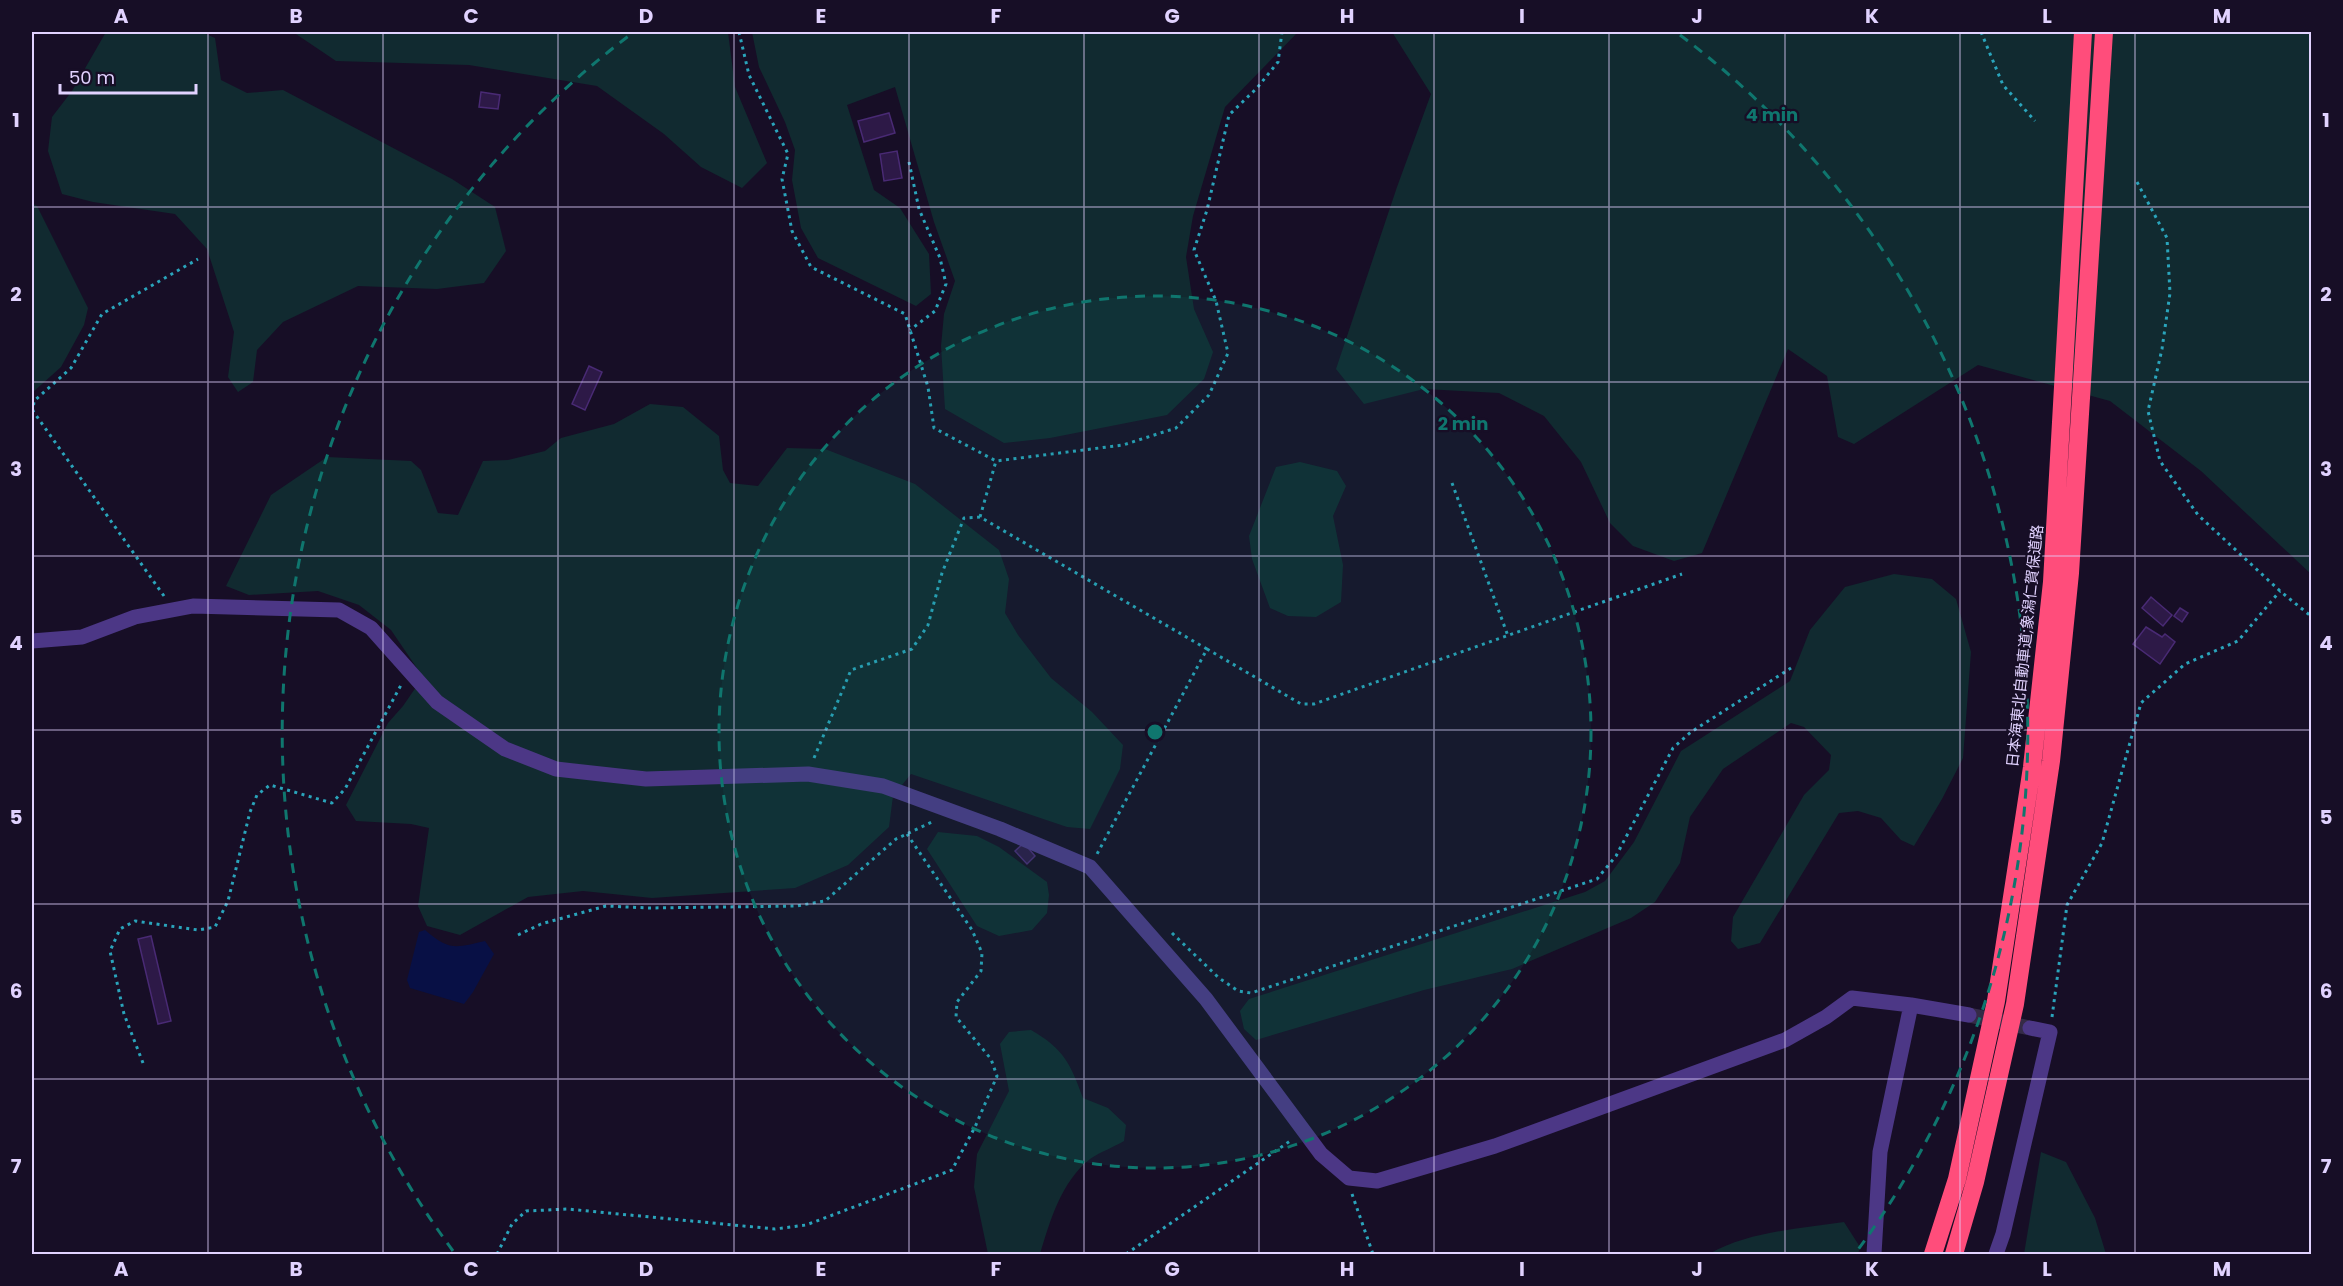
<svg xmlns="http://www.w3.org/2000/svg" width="2343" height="1286" font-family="Poppins,'Noto Sans JP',sans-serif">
<rect width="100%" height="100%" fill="#170e26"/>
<!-- green -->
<path fill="#112a30" d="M 106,32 L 201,32 L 215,38 L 221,80 L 247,93 L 283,90 L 452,179 L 495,207 L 506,251 L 484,283 L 437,289 L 358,286 L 283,322 L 257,350 L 253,382 L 238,392 L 228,377 L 234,332 L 207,249 L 175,214 L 93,202 L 62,194 L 48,151 L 52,117 L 72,91 Z
M 293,32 L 728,32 L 735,87 L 767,163 L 742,188 L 701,167 L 664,134 L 597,86 L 469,65 L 336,61 Z
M 752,32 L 1298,32 L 1225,107 L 1193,216 L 1186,257 L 1194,309 L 1213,352 L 1204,379 L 1167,415 L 1050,438 L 1004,443 L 945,409 L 941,346 L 944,314 L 955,281 L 934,222 L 895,87 L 847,105 L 874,190 L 900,208 L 929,254 L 931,294 L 916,306 L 818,258 L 801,228 L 792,180 L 795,150 L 785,122 L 759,67 Z
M 1392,32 L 2311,32 L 2311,574 L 2201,471 L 2110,401 L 1978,365 L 1854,444 L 1838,437 L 1827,376 L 1788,349 L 1702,553 L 1674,561 L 1633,546 L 1610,523 L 1581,462 L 1544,416 L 1499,393 L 1424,389 L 1364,404 L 1336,369 L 1397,187 L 1431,94 Z
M 32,203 L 37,206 L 88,308 L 84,325 L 61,367 L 32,393 Z
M 650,404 L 683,407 L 719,436 L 723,470 L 730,483 L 758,486 L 787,448 L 825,449 L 915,484 L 999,550 L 1009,579 L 1005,613 L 1018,635 L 1051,678 L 1092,712 L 1123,745 L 1120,769 L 1090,829 L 1067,827 L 911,774 L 893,796 L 889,827 L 848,865 L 795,888 L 652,898 L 583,891 L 528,897 L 460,935 L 427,926 L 418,906 L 429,828 L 411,824 L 356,821 L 346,805 L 388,723 L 403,706 L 423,677 L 391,630 L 359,605 L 318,591 L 249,595 L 226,586 L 271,495 L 327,457 L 411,461 L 421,470 L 438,513 L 458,515 L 483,461 L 508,460 L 545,451 L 561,438 L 614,424 Z
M 1300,462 L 1337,471 L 1346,486 L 1333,516 L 1343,565 L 1341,602 L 1316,617 L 1288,616 L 1270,608 L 1252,559 L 1249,536 L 1276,467 Z
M 1894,574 L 1932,579 L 1956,599 L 1971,652 L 1963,758 L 1942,799 L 1914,846 L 1901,840 L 1881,818 L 1858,811 L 1839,813 L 1760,943 L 1738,949 L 1731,941 L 1733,917 L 1804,795 L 1829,770 L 1831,755 L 1804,727 L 1791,723 L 1723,769 L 1690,817 L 1680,863 L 1655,902 L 1631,918 L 1512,969 L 1424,990 L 1256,1040 L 1244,1029 L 1240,1011 L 1249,999 L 1585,892 L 1605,881 L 1634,842 L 1681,751 L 1790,681 L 1810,630 L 1845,587 Z
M 938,832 L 977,836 L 999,847 L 1047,882 L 1049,895 L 1047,913 L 1032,930 L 999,936 L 977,926 L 927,849 Z
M 1031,1030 C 1064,1049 1070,1063 1083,1098 L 1108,1108 L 1126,1125 L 1124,1141 C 1114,1147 1100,1152 1090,1159 C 1061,1182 1050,1221 1040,1254 L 988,1254 L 974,1187 L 977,1154 L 1009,1091 L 1000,1044 L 1009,1032 Z
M 2041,1152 L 2066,1162 L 2095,1218 L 2106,1254 L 2024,1254 Z
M 1844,1222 L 1860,1247 L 1858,1254 L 1709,1254 C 1750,1231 1798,1229 1844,1222 Z"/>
<!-- water -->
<path fill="#081045" d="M 425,930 C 450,951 455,948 485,941 L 494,954 L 473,992 L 464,1004 L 410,988 L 407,980 L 419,932 Z"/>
<!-- building -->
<path fill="#2d1947" stroke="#492a74" stroke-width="1.5" d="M 481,92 L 500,95 L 498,109 L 479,107 Z
M 889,113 L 895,133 L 864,142 L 858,121 Z
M 897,151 L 902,178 L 884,181 L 880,154 Z
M 589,366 L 602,372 L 585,410 L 572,404 Z
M 2151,597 L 2172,615 L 2163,626 L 2142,608 Z
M 2180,608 L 2188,613 L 2182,622 L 2174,616 Z
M 2146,627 L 2162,637 L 2165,634 L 2175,642 L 2160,664 L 2133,644 Z
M 1024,843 L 1035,856 L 1027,864 L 1015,851 Z
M 151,936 L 171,1021 L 158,1024 L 138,939 Z"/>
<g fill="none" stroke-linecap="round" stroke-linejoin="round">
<!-- minor-tunnel -->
<path stroke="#352b47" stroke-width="15" stroke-dasharray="15 8" stroke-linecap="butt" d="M 1969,1015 L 2030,1028"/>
<!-- path -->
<path stroke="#2aa4bb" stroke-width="3" stroke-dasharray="3 4.5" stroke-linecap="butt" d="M 739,32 L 749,75 L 788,154 L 782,179 L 792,231 L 811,267 L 905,314 L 928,387 L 934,428 L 996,461 L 1123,445 L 1176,428 L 1209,395 L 1228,353 L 1216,301 L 1194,250 L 1207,210 L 1229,115 L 1257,88 L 1278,62 L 1282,32
M 1981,32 L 2003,85 L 2035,121
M 909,162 L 919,209 L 940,258 L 946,284 L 935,311 L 910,330
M 2137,182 L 2167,238 L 2170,293 L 2162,349 L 2148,411 L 2160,461 L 2198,515 L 2280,591 L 2312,617
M 1452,483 L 1508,636
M 980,517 L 996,461
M 164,596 L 33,411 L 34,401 L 71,368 L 102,314 L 198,259
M 1207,649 L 1301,704 L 1314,704 L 1682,574
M 814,758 L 851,670 L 912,649 L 928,625 L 942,573 L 964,518 L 980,517 L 1207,649 L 1097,854
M 1172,933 L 1219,978 L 1238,991 L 1251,993 L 1597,879 L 1616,856 L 1673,748 L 1691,732 L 1791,668
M 518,935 L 541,924 L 606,906 L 649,908 L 796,906 L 825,901 L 896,839 L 932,822
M 2052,1017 L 2067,905 L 2102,843 L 2141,703 L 2185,664 L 2238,641 L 2280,591
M 143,1063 L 124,1014 L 110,951 L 120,929 L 135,921 L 198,930 L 215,927 L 228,901 L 250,812 L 257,795 L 270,785 L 332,803 L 345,789 L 401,685
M 1352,1194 L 1373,1254
M 497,1254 L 512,1224 L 526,1211 L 567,1209 L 775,1229 L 806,1225 L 952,1170 L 975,1127 L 997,1076 L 991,1059 L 956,1017 L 957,1002 L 981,971 L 982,953 L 972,930 L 907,834
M 1126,1254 L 1290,1141"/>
<!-- minor -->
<path stroke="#4c3786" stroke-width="15" d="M 32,641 L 82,637 L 135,617 L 193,606 L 339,610 L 371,628 L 437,702 L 505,749 L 556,769 L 646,779 L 808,774 L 883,786 L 1000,829 L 1090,867 L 1206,999 L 1321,1154 L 1349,1178 L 1377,1181 L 1495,1146 L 1785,1040 L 1826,1017 L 1852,998 L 1911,1005 L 1969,1015
M 1874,1254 L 1880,1152 L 1911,1005
M 1996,1254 L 2003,1234 L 2050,1032 L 2030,1028"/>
<!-- highway -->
<path stroke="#ff4d7b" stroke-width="18" d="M 1933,1254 L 1957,1179 L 1996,1001 L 2032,767 L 2052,582 L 2083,32
M 1954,1254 L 1975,1182 L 2015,1004 L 2051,761 L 2070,573 L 2104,32"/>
</g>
<!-- grid -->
<path fill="none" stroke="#e1d2ff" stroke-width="1.5" stroke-opacity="0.55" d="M 208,32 L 208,1254M 383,32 L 383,1254M 558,32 L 558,1254M 734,32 L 734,1254M 909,32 L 909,1254M 1084,32 L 1084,1254M 1259,32 L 1259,1254M 1434,32 L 1434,1254M 1609,32 L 1609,1254M 1785,32 L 1785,1254M 1960,32 L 1960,1254M 2135,32 L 2135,1254M 32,207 L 2312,207M 32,382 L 2312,382M 32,556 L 2312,556M 32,730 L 2312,730M 32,904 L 2312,904M 32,1079 L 2312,1079"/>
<!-- distance rings -->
<circle cx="1155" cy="732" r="436" fill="#0f766e" fill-opacity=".12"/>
<g fill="none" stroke="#0f766e" stroke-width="3" stroke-dasharray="10 8">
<circle cx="1155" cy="732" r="436"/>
<path d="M453 1251A873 873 0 0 1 630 35M1680 35A873 873 0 0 1 1857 1251"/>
</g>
<g text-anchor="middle" stroke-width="4.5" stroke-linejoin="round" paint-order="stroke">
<!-- street labels -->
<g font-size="15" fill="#e1d2ff" stroke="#170e26">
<text transform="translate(2025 646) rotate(-84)" y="5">日本海東北自動車道;象潟仁賀保道路</text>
</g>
</g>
<circle cx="1155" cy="732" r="9" fill="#0f766e" stroke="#170e26" stroke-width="3"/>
<g font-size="18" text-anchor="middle" font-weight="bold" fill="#0f766e" stroke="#170e26" stroke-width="4.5" stroke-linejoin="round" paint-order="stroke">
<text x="1772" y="121">4 min</text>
<text x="1463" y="430">2 min</text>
</g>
<!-- border -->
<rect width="2343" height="1286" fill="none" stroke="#170e26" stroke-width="66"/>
<!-- scale -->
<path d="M60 84v9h136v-9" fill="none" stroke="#e1d2ff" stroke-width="3"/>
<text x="69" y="84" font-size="18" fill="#e1d2ff" stroke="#170e26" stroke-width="4.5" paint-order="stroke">50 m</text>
<rect x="33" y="33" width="2277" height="1220" fill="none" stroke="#e1d2ff" stroke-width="2"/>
<g font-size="20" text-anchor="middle" font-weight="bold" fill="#e1d2ff">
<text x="121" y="23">A</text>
<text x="296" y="23">B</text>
<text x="471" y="23">C</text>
<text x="646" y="23">D</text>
<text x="821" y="23">E</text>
<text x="996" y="23">F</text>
<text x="1172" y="23">G</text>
<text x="1347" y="23">H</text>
<text x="1522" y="23">I</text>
<text x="1697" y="23">J</text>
<text x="1872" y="23">K</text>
<text x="2047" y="23">L</text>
<text x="2222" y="23">M</text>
<text x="16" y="127">1</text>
<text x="2326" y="127">1</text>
<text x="16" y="301">2</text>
<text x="2326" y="301">2</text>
<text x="16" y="476">3</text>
<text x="2326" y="476">3</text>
<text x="16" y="650">4</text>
<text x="2326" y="650">4</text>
<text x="16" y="824">5</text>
<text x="2326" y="824">5</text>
<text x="16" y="998">6</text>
<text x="2326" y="998">6</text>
<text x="16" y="1173">7</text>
<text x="2326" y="1173">7</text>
<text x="121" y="1276">A</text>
<text x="296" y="1276">B</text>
<text x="471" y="1276">C</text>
<text x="646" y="1276">D</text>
<text x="821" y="1276">E</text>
<text x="996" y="1276">F</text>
<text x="1172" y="1276">G</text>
<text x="1347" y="1276">H</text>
<text x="1522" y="1276">I</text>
<text x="1697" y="1276">J</text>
<text x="1872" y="1276">K</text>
<text x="2047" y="1276">L</text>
<text x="2222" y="1276">M</text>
</g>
</svg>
